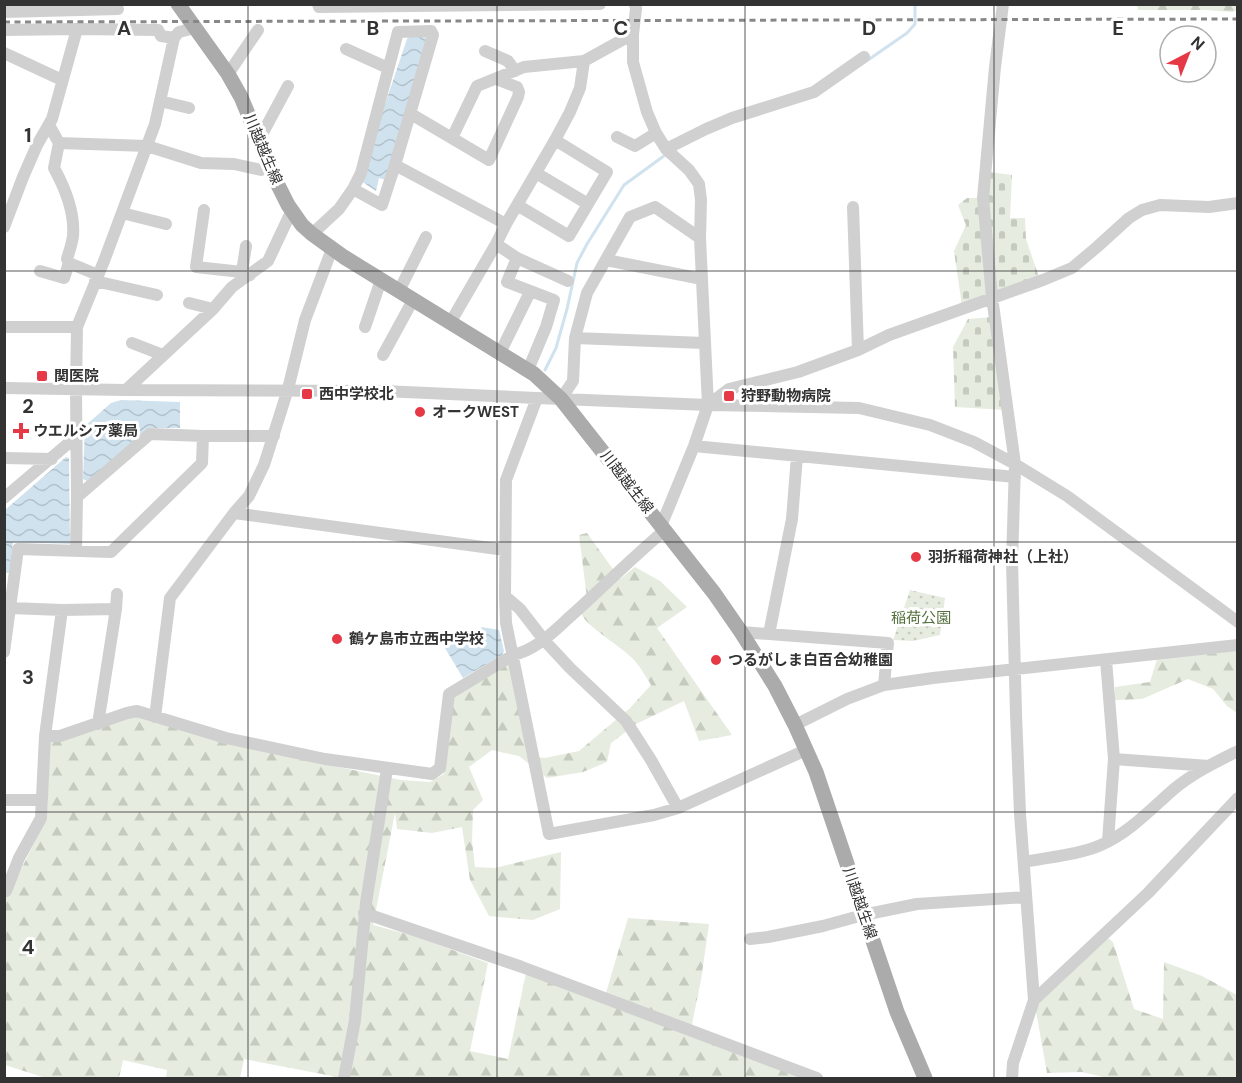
<svg xmlns="http://www.w3.org/2000/svg" width="1242" height="1083" font-family="'DM Sans','Noto Sans JP',sans-serif">
<defs>
<pattern id="grass-dots" width="8" height="8" patternUnits="userSpaceOnUse" patternTransform="scale(1.5)"><rect width="8" height="8" fill="#e6ecdf"/><path d="M2 2h.1M6 6h.1" fill="none" stroke="#c6cbc0" stroke-width="1.8" stroke-linecap="round"/></pattern>
<pattern id="forest-firs" width="22" height="20" patternUnits="userSpaceOnUse" patternTransform="scale(1.5)"><rect width="22" height="20" fill="#e6ecdf"/><path d="M5 1l3.5 6h-7zM16 11l3.5 6h-7z" fill="#c6cbc0"/></pattern>
<pattern id="cemetery-stones" width="16" height="16" patternUnits="userSpaceOnUse" patternTransform="scale(1.5)"><rect width="16" height="16" fill="#e6ecdf"/><path d="M2 7V4a2 2 0 0 1 4 0v3zM10 15v-3a2 2 0 0 1 4 0v3z" fill="#c6cbc0"/></pattern>
<pattern id="water-waves" width="16" height="10" patternUnits="userSpaceOnUse" patternTransform="scale(1.5)"><rect width="16" height="10" fill="#cfe2ee"/><path d="M0 5q4-4 8 0t8 0" fill="none" stroke="#b2c2cd"/></pattern>
</defs>
<rect width="100%" height="100%" fill="#fff"/>
<!-- grass -->
<path fill="url(#grass-dots)" d="M 910,590 L 945,598 L 940,635 L 913,641 L 893,640 Z"/>
<!-- forest -->
<path fill="url(#forest-firs)" d="M 1137,5 L 1237,5 L 1237,10 L 1233,12 L 1206,10 L 1138,10 Z
M 587,533 L 620,579 L 635,567 L 660,581 L 687,607 L 657,628 L 732,735 L 699,741 L 684,701 L 636,724 L 611,743 L 607,762 L 583,772 L 547,778 L 519,756 L 492,750 L 469,767 L 483,800 L 473,810 L 472,841 L 475,867 L 495,868 L 561,852 L 560,909 L 533,920 L 489,916 L 470,880 L 462,827 L 432,833 L 397,829 L 395,813 L 373,925 L 414,936 L 488,963 L 470,1051 L 508,1059 L 526,973 L 606,993 L 628,918 L 709,924 L 701,980 L 690,1034 L 775,1066 L 798,1078 L 335,1078 L 332,1076 L 244,1059 L 240,1078 L 166,1078 L 167,1070 L 123,1060 L 119,1078 L 46,1078 L 5,1065 L 5,892 L 10,892 L 47,817 L 50,742 L 129,717 L 139,717 L 252,749 L 401,780 L 430,782 L 444,774 L 449,694 L 509,663 L 527,756 L 545,758 L 579,751 L 630,708 L 651,685 C 646,677 641,668 635,661 C 623,647 586,627 581,613 L 588,606 L 579,535 Z
M 1237,651 L 1237,713 L 1227,706 L 1213,689 L 1188,679 L 1142,699 L 1115,700 L 1115,687 L 1150,682 L 1157,659 Z
M 1104,935 L 1113,942 L 1134,1009 L 1163,1019 L 1164,962 L 1202,976 L 1237,995 L 1237,1078 L 1108,1078 L 1082,1072 L 1047,1073 L 1034,1000 Z"/>
<!-- cemetery -->
<path fill="url(#cemetery-stones)" d="M 989,172 L 1012,175 L 1010,218 L 1025,218 L 1026,239 L 1040,280 L 962,306 L 954,251 L 966,225 L 958,205 L 967,198 L 986,198 Z
M 993,317 L 1006,410 L 955,407 L 953,347 L 968,319 Z"/>
<!-- water -->
<path fill="url(#water-waves)" d="M 410,37 L 425,37 L 426,39 L 386,180 L 379,178 L 376,191 L 361,181 L 371,146 L 407,39 Z
M 121,400 L 180,402 L 180,428 L 149,428 L 87,481 L 83,479 L 85,426 L 111,403 Z
M 66,457 L 69,458 L 70,544 L 13,542 L 9,573 L 5,573 L 5,510 Z
M 482,627 L 499,630 L 504,651 L 502,655 L 463,678 L 445,648 L 455,643 L 457,629 L 473,632 Z"/>
<g fill="none" stroke-linecap="round" stroke-linejoin="round">
<!-- stream -->
<path stroke="#cfe2ee" stroke-width="3" d="M 868,60 L 907,33 L 915,24 L 915,4
M 545,370 L 556,348 L 567,309 L 577,263 L 587,244 L 624,185 L 668,153"/>
<!-- minor -->
<path stroke="#d0d0d0" stroke-width="12" d="M 318,4 L 319,7 L 411,6
M 411,4 L 411,6 L 600,4
M 635,4 L 636,9 L 633,34 L 633,62 L 647,112 L 656,133 L 666,149 L 689,170 L 699,184 L 701,200 L 700,238 L 708,405 L 694,446 L 661,526
M 1003,4 L 995,67 L 983,198 L 992,297 L 1015,464 L 1012,562 L 1016,714 L 1020,814 L 1034,1000
M 4,12 L 118,9
M 4,30 L 77,29 L 158,30 L 161,36 L 174,38
M 346,49 L 388,68
M 485,51 L 508,61 L 515,71
M 4,53 L 62,80
M 228,74 L 258,30
M 160,101 L 189,108
M 411,114 L 489,160 L 518,97 L 519,92 L 517,87 L 496,79
M 49,125 L 59,143 L 54,168 C 65,188 75,212 73,236 C 72,244 69,252 67,259 L 69,263 L 98,275
M 617,137 L 635,146 L 656,133
M 452,138 L 477,86 L 524,67 L 584,61
M 259,140 L 288,86
M 59,143 L 147,146 L 201,163 L 234,164 L 261,170 L 269,165
M 666,149 L 706,129 L 732,118 L 814,92 L 864,57
M 536,173 L 588,204
M 353,189 L 361,173 L 398,32 L 431,31 L 433,35 L 395,165 L 506,224
M 517,205 L 569,236 L 607,172 L 555,140
M 853,207 L 858,350
M 204,210 L 196,267 L 242,272 L 250,275
M 122,213 L 166,224
M 4,227 L 23,177 L 37,145 L 52,119 L 77,29
M 312,234 L 339,209 L 353,189 L 382,205 L 395,165
M 496,244 L 517,258 L 568,281
M 517,258 L 507,282 L 554,300 L 546,327 L 528,370
M 606,260 L 702,279
M 40,271 L 64,278 L 69,263
M 242,272 L 246,246
M 95,281 L 157,295
M 399,291 L 426,237
M 189,303 L 213,309
M 450,323 L 496,244 L 506,224 L 555,140 L 570,112 L 580,88 L 584,61 L 633,34
M 4,327 L 77,327
M 365,327 L 381,280
M 575,338 L 704,343
M 132,343 L 163,355
M 500,353 L 530,292
M 383,355 L 413,300
M 4,388 L 126,390 L 383,391 L 537,398 L 708,405 L 859,408 L 930,425 L 974,442 L 1015,464 L 1067,496 L 1238,622
M 126,390 L 213,309 L 232,287 L 268,261 L 292,210
M 537,398 L 506,480 L 505,596 L 506,623 L 549,834 L 654,815 L 678,808 L 806,750
M 561,399 L 573,381 L 575,338 L 587,293 L 630,217 L 655,207 L 700,238
M 708,405 L 729,389 L 798,372 L 858,350 L 889,335 L 1043,280 L 1072,268 L 1097,247 L 1129,218 L 1142,210 L 1160,205 L 1209,207 L 1238,203
M 203,436 L 274,436
M 694,446 L 1015,477
M 4,458 L 52,459
M 4,498 L 77,436
M 234,513 L 249,496 L 264,465 L 288,389 L 305,320 L 332,249
M 76,550 L 77,497 L 76,389 L 77,327 L 104,261 L 155,124 L 174,38 L 179,32 L 195,28
M 505,596 L 520,609 L 544,640 L 570,668 L 626,721 L 651,760 L 678,808
M 10,608 L 62,610 L 116,609 L 98,724
M 116,609 L 117,594
M 741,632 L 888,643 L 884,685
M 769,634 L 792,519 L 797,456
M 4,652 L 18,549 L 111,552 L 202,463 L 203,436 L 150,434 L 77,497
M 1106,660 L 1114,759
M 155,717 L 170,598 L 234,513 L 505,550
M 795,725 L 847,699 L 884,685 L 933,678 L 1238,645
M 45,736 L 60,736 L 127,713 L 137,711 L 226,738 L 325,759 L 432,774 L 440,768 L 449,694 L 513,655 C 537,650 555,630 573,614 C 604,586 633,557 665,530
M 4,800 L 42,800
M 1108,841 L 1114,759 L 1209,766
M 1024,862 C 1049,857 1078,855 1101,845 C 1130,832 1151,809 1174,789 C 1193,773 1216,762 1238,751
M 6,891 L 19,858 L 41,818 L 45,736 L 62,610
M 364,913 L 522,967 L 817,1078
M 750,939 L 768,937 L 823,926 L 863,915 L 917,904 L 1026,897
M 344,1078 L 355,1020 L 366,903 L 387,769
M 1012,1078 L 1013,1063 L 1034,1000 L 1148,893 L 1238,798"/>
<!-- major -->
<path stroke="#ababab" stroke-width="15" d="M 178,4 L 228,74 L 241,97 L 275,179 L 288,205 L 302,225 L 312,234 L 344,257 L 534,374 L 561,399 L 714,593 L 741,632 L 775,686 L 795,725 L 816,772 L 897,1012 L 925,1078"/>
<!-- rail -->
<path stroke="#888" stroke-width="3" stroke-dasharray="6 4.5" stroke-linecap="butt" d="M 4,22 L 1238,19"/>
</g>
<!-- grid -->
<path fill="none" stroke="#333" stroke-width="1.5" stroke-opacity="0.55" d="M 248,4 L 248,1078M 497,4 L 497,1078M 745,4 L 745,1078M 994,4 L 994,1078M 4,271 L 1238,271M 4,542 L 1238,542M 4,812 L 1238,812"/>
<!-- markers -->
<g fill="#e63946" stroke="#fff" stroke-width="2">
<rect x="36" y="370" width="12" height="12" rx="3"/>
<rect x="301" y="388" width="12" height="12" rx="3"/>
<rect x="723" y="390" width="12" height="12" rx="3"/>
<circle cx="420" cy="412" r="6"/>
<path d="M18 422h6v6h6v6h-6v6h-6v-6h-6v-6h6z"/>
<circle cx="916" cy="557" r="6"/>
<circle cx="337" cy="639" r="6"/>
<circle cx="716" cy="660" r="6"/>
</g>
<g text-anchor="middle" stroke-width="6" stroke-linejoin="round" paint-order="stroke">
<!-- street labels -->
<g font-size="15" fill="#333" stroke="#fff">
<text transform="translate(263 149) rotate(67)" y="5">川越越生線</text>
<text transform="translate(627 482) rotate(52)" y="5">川越越生線</text>
<text transform="translate(860 903) rotate(71)" y="5">川越越生線</text>
</g>
<!-- poi labels -->
<g font-size="15" font-weight="bold" fill="#333" stroke="#fff" text-anchor="start">
<text x="54" y="381">関医院</text>
<text x="319" y="399">西中学校北</text>
<text x="741" y="401">狩野動物病院</text>
<text x="432" y="417">オークWEST</text>
<text x="33" y="436">ウエルシア薬局</text>
<text x="928" y="562">羽折稲荷神社（上社）</text>
<text x="349" y="644">鶴ケ島市立西中学校</text>
<text x="728" y="665">つるがしま白百合幼稚園</text>
</g>
<!-- park labels -->
<g font-size="15" fill="#56703f" stroke="#fff">
<text x="921" y="623">稲荷公園</text>
</g>
</g>
<g font-size="20" text-anchor="middle" font-weight="bold" fill="#333" stroke="#fff" stroke-width="6" stroke-linejoin="round" paint-order="stroke">
<text x="124" y="35">A</text>
<text x="373" y="35">B</text>
<text x="621" y="35">C</text>
<text x="869" y="35">D</text>
<text x="1118" y="35">E</text>
<text x="28" y="142">1</text>
<text x="28" y="413">2</text>
<text x="28" y="684">3</text>
<text x="28" y="954">4</text>
</g>
<!-- border -->
<rect width="1242" height="1083" fill="none" stroke="#333333" stroke-width="12"/>
<!-- north arrow -->
<g transform="translate(1188 54) rotate(42)"><circle r="28" fill="#ffffff" stroke="#adadad" stroke-width="1.5"/>
<path d="M0-4.5L10 22L0 15L-10 22Z" fill="#e63946"/>
<text y="-9" font-size="16" font-weight="bold" text-anchor="middle" fill="#333333">N</text>
</g>
</svg>
